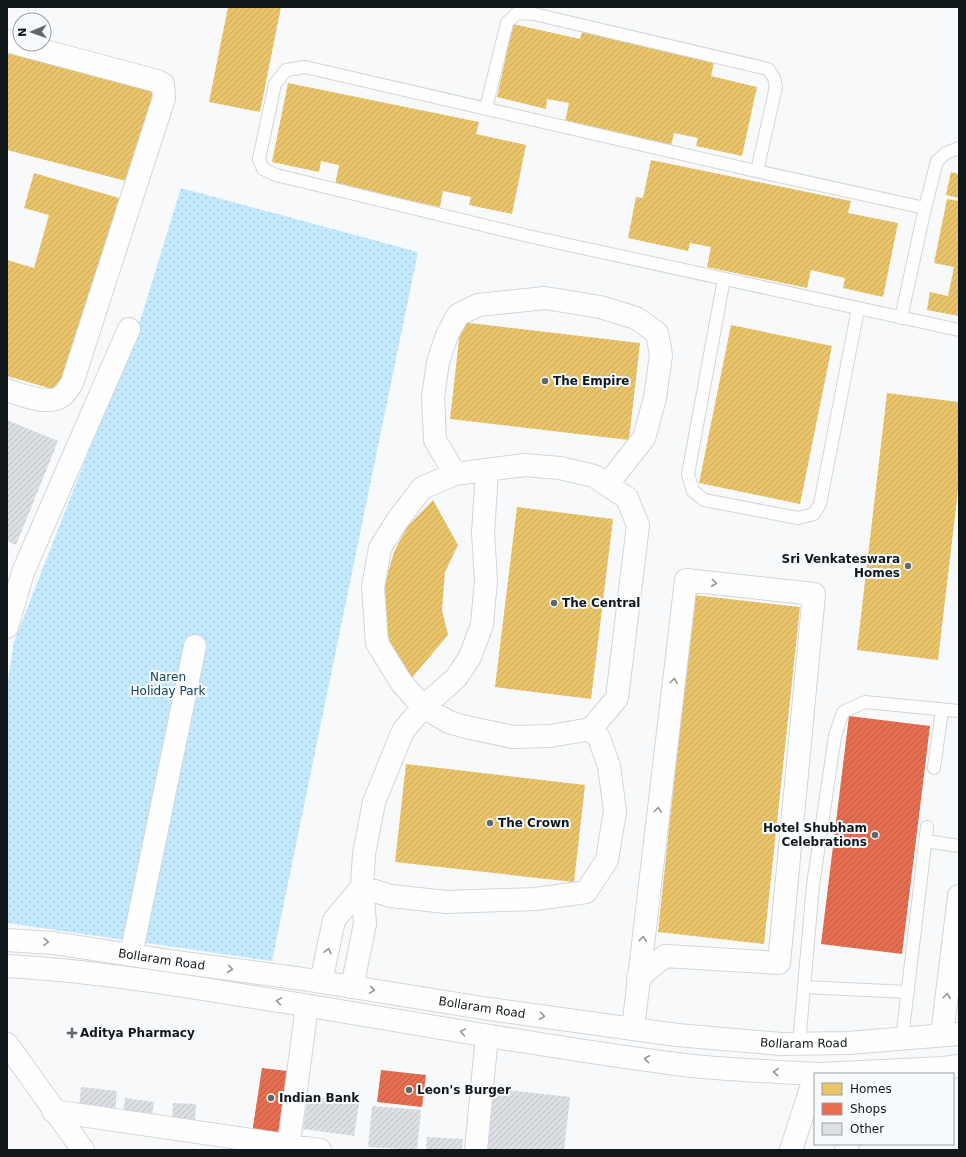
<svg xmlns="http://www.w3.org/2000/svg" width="966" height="1157" font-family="'DejaVu Sans',sans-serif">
<defs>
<pattern id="park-dots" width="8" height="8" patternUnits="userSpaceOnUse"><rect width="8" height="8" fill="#c3e9fd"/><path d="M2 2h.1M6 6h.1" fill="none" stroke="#a6c7d8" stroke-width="1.8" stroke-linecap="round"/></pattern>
<pattern id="homes-hatch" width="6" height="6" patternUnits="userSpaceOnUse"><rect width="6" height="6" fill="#e9c46a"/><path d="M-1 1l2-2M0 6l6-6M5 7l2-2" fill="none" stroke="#c7a85b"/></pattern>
<pattern id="shops-hatch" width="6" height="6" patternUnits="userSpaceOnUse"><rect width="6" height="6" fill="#e76f51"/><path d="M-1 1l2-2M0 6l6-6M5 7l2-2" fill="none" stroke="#ba5a42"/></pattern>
<pattern id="building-hatch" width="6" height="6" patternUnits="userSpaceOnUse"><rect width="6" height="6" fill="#dcdfe4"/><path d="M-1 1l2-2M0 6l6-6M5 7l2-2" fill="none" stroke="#bcbfc3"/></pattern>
</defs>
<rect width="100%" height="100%" fill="#f7f9fb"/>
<!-- park -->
<path fill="url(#park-dots)" d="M 181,188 L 418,252 L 272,961 L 7,923 L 7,687 L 14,642 L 142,315 Z"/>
<!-- homes -->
<path fill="url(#homes-hatch)" d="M 228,7 L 281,7 L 260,112 L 209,102 Z
M 513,24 L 580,39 L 582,32 L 714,62 L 711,76 L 757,87 L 742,156 L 696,146 L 698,138 L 674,133 L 671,146 L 565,122 L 569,103 L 547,99 L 546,109 L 497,97 Z
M 7,48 L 158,88 L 134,183 L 7,150 Z
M 288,83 L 479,122 L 476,134 L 526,145 L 512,214 L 469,205 L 471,197 L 443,191 L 440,207 L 335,185 L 339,165 L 321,161 L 319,172 L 272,162 Z
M 651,160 L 851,201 L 848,213 L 898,223 L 883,297 L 843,288 L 845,278 L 811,270 L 807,288 L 707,267 L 711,247 L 690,243 L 688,251 L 628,238 L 636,197 L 643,198 Z
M 951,172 L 959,174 L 959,198 L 946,195 Z
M 34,173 L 119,198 L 63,392 L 7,376 L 7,260 L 34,268 L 49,215 L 24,208 Z
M 947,199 L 959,201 L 959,316 L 927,310 L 930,292 L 948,296 L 954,267 L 934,263 Z
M 461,322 L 640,343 L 629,440 L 450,419 Z
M 731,325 L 832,346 L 800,504 L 699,483 Z
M 887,393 L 959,402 L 959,482 L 938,660 L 857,650 Z
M 433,500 L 458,545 L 445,572 L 442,610 L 448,635 L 410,680 L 392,649 L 383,617 L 385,583 L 394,552 L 407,527 Z
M 517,507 L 613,519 L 591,699 L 495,687 Z
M 694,595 L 800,607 L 764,944 L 658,932 Z
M 406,764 L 585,785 L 574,882 L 395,862 Z"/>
<!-- shops -->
<path fill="url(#shops-hatch)" d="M 849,716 L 930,726 L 902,954 L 821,944 Z
M 262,1068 L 288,1071 L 279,1136 L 252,1133 Z
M 381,1070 L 426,1075 L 422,1107 L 377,1102 Z"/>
<!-- building -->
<path fill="url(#building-hatch)" d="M 7,420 L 58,441 L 16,545 L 7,541 Z
M 81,1087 L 117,1091 L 115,1112 L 79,1109 Z
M 491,1088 L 570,1097 L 564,1150 L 483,1150 Z
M 308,1096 L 359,1104 L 354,1136 L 303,1129 Z
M 125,1098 L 154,1102 L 152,1117 L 123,1114 Z
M 173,1103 L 196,1104 L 195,1121 L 172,1120 Z
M 372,1106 L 421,1110 L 417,1150 L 368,1147 Z
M 427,1137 L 463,1139 L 462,1150 L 426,1150 Z"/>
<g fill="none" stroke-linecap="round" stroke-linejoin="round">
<!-- service casing -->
<g stroke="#d1d6d9" stroke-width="14">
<path id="service" d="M 486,108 L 507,23 L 517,13 L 534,14 L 768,69 L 774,78 L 776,87 L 757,171
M 959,148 L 946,153 L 937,161 L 925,208 L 747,169 L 305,67 L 286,70 L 275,84 L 259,159 L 263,169 L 276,175 L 528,236 L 959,330
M 724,279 L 688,474 L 693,491 L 704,500 L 798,518 L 814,514 L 820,504 L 858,309
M 901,318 L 925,208
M 934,768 L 942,710
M 926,841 L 959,846
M 804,987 L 908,992
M 902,1039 L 927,827
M 799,1044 L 813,885 L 835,736 L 843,712 L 865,702 L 959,711"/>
</g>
<!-- minor casing -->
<g stroke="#d1d6d9" stroke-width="24">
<path id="minor" d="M 7,41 L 157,81 L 163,84 L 164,98 L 72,383 C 69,387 66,393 62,396 C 49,406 21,395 7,390
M 525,465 L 560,468 L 594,476 L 627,498 L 638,525 L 617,698 L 591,729 L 550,736 L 513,737 L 466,727 L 449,722 L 423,707 L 401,682 L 377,643 L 373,587 L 380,548 L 397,521 L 422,488 L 455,474 Z
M 487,471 L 483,533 L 486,580 L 482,625 L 470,657 L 456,678 L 423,707 L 403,731 L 374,802 L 364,854 L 362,887 L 391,896 L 446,902 L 536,899 L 586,892 L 607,860 L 615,811 L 609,766 L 599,738 L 591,729
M 455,474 L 435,440 L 433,397 L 438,362 L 447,335 L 458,315 L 478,305 L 545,298 L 600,307 L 636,318 L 657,333 L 661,355 L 655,398 L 644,438 L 607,485
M 7,627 L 23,572 L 129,329
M 131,955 L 195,646
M 321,982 L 334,920 L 362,887 L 365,924 L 352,987
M 633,1029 L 686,580 L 814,594 L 779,963 L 665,956 L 638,978
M 942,1035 L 959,896
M 53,1111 L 320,1150
M 288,1150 L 307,1006
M 476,1150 L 487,1036
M 791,1150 L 815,1076
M 846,1150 L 848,1144"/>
</g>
<!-- tertiary casing -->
<g stroke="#d1d6d9" stroke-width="24">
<path id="tertiary" d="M 7,1044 L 83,1150"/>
</g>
<!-- primary casing -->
<g stroke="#d1d6d9" stroke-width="24">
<g id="primary">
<path id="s1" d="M 7,940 L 53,943 L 170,961 L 303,979 L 489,1009 L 677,1035 L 781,1044 L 848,1043 L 959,1034"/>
<path d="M 7,966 C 98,971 189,987 279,1001 C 411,1022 543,1047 676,1064 C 722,1070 769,1071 815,1074"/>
<path d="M 821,1074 L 943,1068 L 959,1066"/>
</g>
</g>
<!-- service -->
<use href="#service" stroke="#fefefe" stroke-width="12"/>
<!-- minor -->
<use href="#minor" stroke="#fefefe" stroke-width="22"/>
<!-- tertiary -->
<use href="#tertiary" stroke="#fefefe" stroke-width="22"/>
<!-- primary -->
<use href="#primary" stroke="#fefefe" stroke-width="22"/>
</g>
<!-- one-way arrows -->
<defs><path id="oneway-chevron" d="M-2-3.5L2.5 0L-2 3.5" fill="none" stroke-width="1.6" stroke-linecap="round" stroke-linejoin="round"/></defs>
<g stroke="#939698">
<use href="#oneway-chevron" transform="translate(714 583) rotate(6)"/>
<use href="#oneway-chevron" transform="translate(674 681) rotate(-83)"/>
<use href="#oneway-chevron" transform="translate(658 810) rotate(-83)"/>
<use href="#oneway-chevron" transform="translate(643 939) rotate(-83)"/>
<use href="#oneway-chevron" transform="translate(46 942) rotate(4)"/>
<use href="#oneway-chevron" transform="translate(328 951) rotate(-78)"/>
<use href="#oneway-chevron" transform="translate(230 969) rotate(8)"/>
<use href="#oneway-chevron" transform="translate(372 990) rotate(9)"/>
<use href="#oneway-chevron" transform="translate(947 996) rotate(-83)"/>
<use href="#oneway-chevron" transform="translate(279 1001) rotate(-171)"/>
<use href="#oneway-chevron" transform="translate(542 1016) rotate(8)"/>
<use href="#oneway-chevron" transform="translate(463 1032) rotate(-170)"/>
<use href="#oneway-chevron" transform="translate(647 1059) rotate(-172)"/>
<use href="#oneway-chevron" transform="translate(776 1072) rotate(-176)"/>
</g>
<!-- markers -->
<g fill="#61676a" stroke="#f6fafc" stroke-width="1.5">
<circle cx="545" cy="381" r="4"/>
<circle cx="908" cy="566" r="4"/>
<circle cx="554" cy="603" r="4"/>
<circle cx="490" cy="823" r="4"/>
<circle cx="875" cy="835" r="4"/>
<path d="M70 1027h4v4h4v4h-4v4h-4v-4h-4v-4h4z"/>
<circle cx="409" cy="1090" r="4"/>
<circle cx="271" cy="1098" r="4"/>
</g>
<g text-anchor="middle" stroke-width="4" stroke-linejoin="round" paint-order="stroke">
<!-- poi labels -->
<g font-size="12" font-weight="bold" fill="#10181c" stroke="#f6fafc" text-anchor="start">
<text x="553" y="385">The Empire</text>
<text x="900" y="563" text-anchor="end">Sri Venkateswara<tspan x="900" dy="14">Homes</tspan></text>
<text x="562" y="607">The Central</text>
<text x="498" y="827">The Crown</text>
<text x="867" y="832" text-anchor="end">Hotel Shubham<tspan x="867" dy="14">Celebrations</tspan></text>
<text x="80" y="1037">Aditya Pharmacy</text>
<text x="417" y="1094">Leon's Burger</text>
<text x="279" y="1102">Indian Bank</text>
</g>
<!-- park labels -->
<g font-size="12" fill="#174357" stroke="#f6fafc">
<text x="168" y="681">Naren<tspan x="168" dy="14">Holiday Park</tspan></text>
</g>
<!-- street labels -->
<g font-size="12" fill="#10181c" stroke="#f6fafc">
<text dy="4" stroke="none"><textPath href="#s1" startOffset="156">Bollaram Road</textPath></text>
<text dy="4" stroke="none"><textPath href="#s1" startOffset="480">Bollaram Road</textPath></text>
<text dy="4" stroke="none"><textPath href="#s1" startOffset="804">Bollaram Road</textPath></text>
</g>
</g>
<!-- border -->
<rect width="966" height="1157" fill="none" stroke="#10181c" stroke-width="16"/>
<!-- legend -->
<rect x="814" y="1073" width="140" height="72" fill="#f6fafc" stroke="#9aa0a2"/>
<rect x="822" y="1083" width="20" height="12" fill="#e9c46a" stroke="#9aa0a2"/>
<text x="850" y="1093" font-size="12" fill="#10181c">Homes</text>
<rect x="822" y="1103" width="20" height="12" fill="#e76f51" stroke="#9aa0a2"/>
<text x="850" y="1113" font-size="12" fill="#10181c">Shops</text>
<rect x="822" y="1123" width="20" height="12" fill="#dcdfe4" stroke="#9aa0a2"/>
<text x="850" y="1133" font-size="12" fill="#10181c">Other</text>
<!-- north arrow -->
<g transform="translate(32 32) rotate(268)"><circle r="19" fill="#f6fafc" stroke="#9aa0a2"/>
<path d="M0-3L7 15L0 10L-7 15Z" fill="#61676a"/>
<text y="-6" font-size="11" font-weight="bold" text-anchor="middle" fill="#10181c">N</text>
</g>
</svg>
